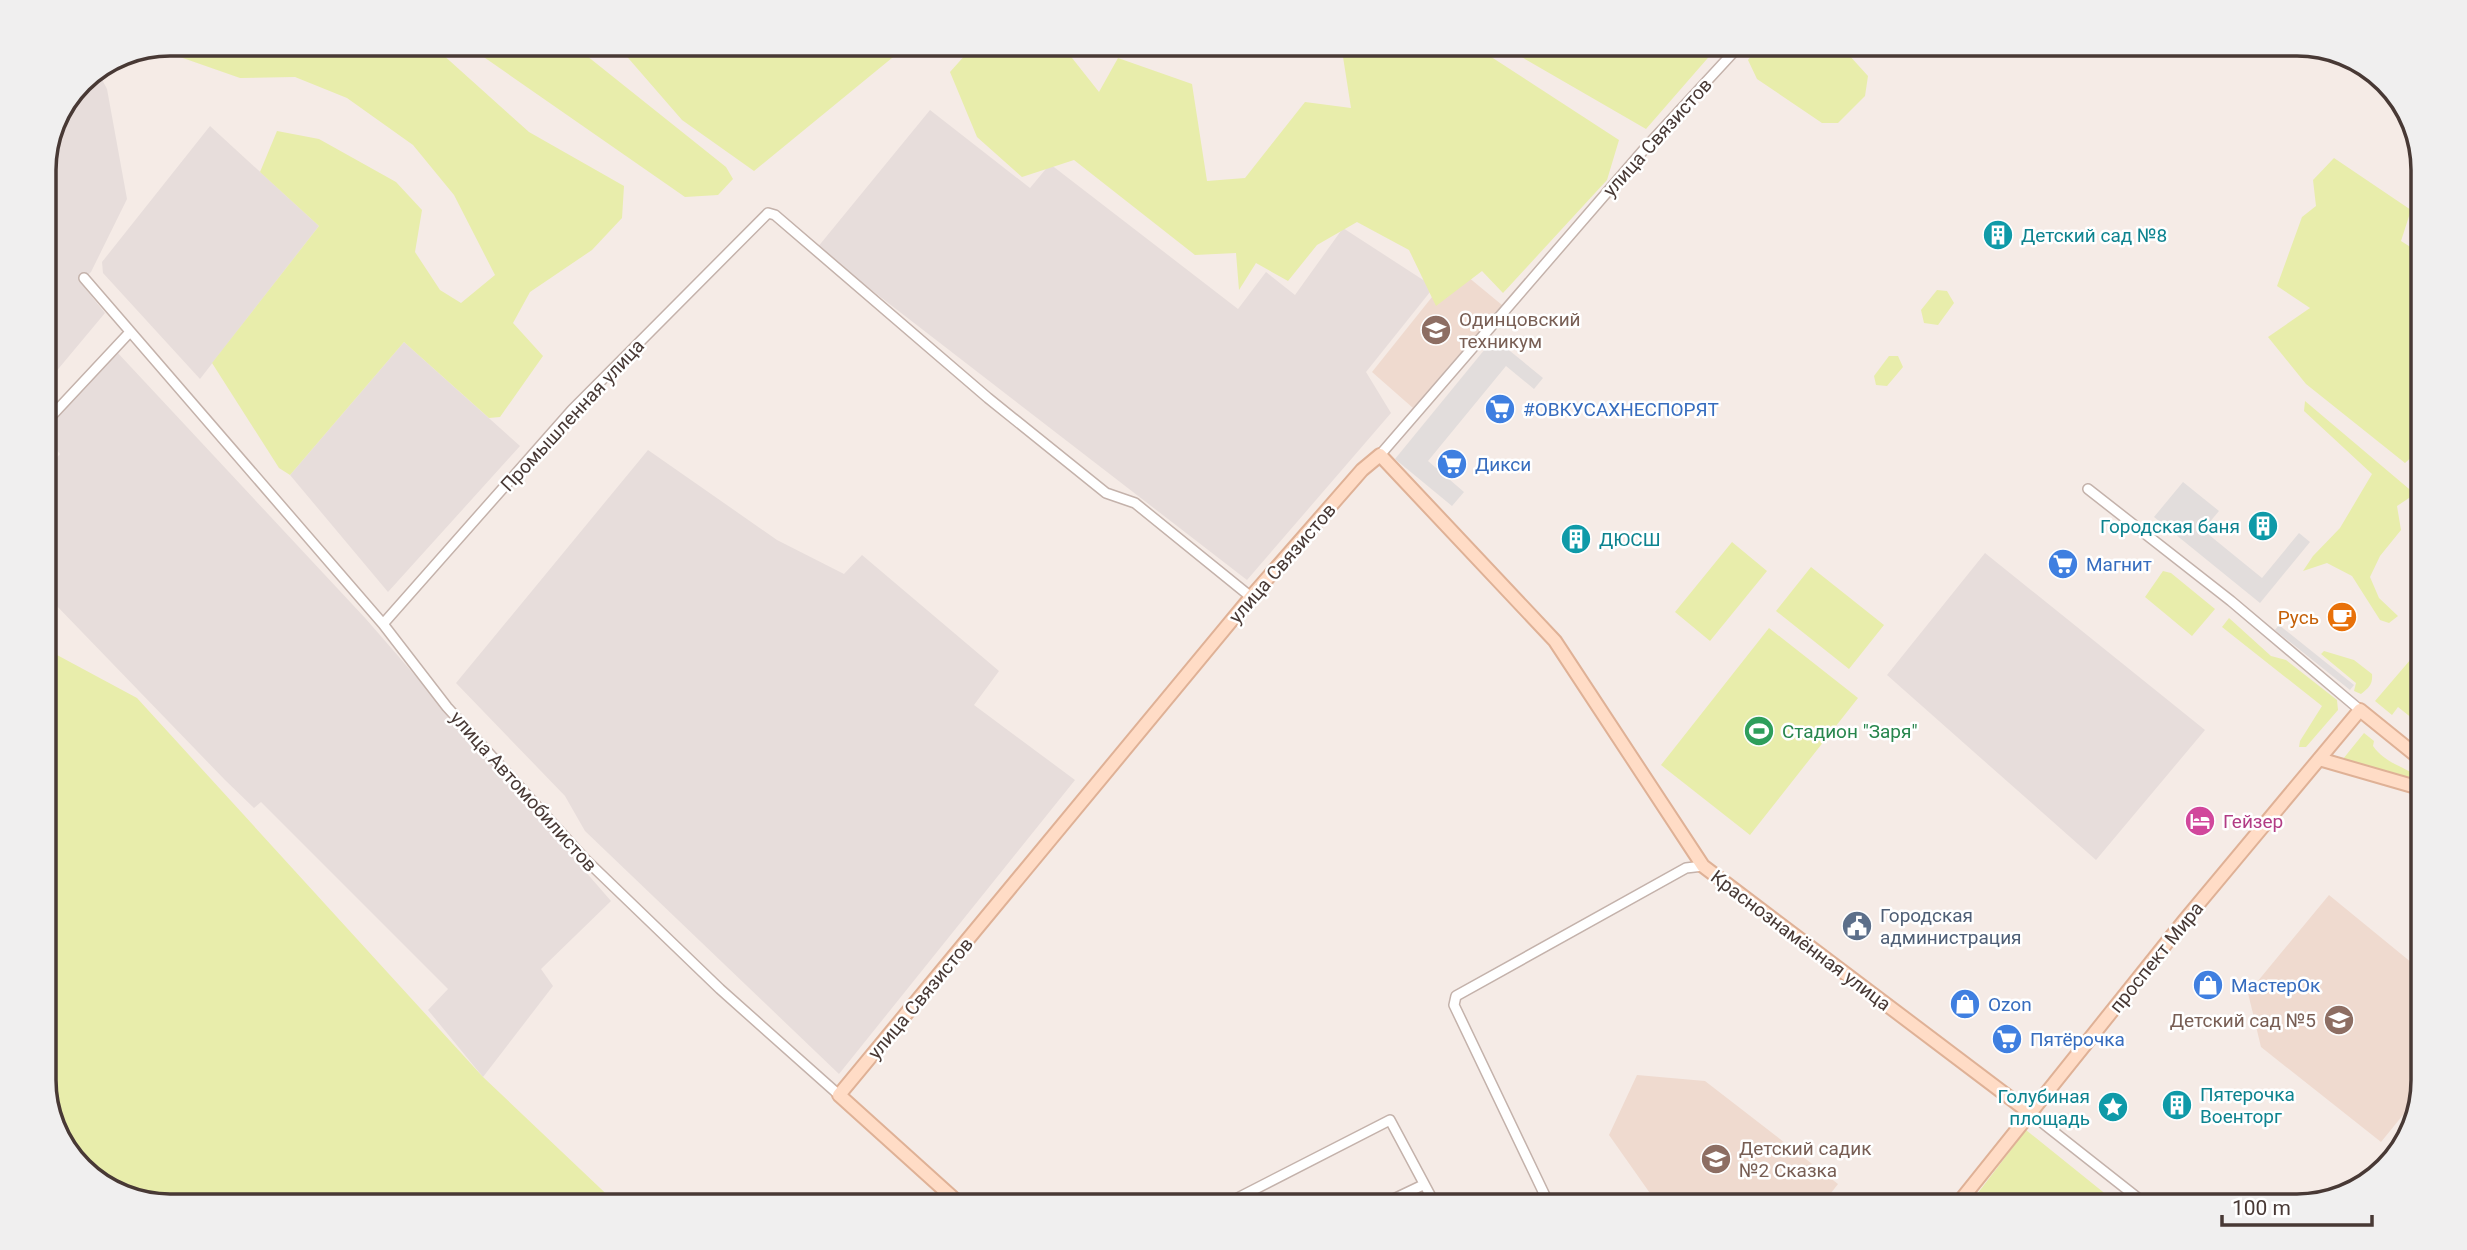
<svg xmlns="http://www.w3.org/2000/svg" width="2467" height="1250" font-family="Roboto,sans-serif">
<rect width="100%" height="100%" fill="#f5ebe6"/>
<!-- industrial -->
<path fill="#e7dddb" d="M 97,70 L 107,89 L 127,199 L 91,272 L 80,282 L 105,313 L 44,386 L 44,162 L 81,80 Z
M 930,110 L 1030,188 L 1050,164 L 1238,309 L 1266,272 L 1295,295 L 1343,228 L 1434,287 L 1366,372 L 1391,413 L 1247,580 L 817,248 Z
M 210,126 L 319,226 L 200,379 L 103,273 L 102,262 Z
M 404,342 L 520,446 L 388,592 L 290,475 Z
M 116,351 L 366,619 L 611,901 L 541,969 L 553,986 L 483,1077 L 428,1010 L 448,989 L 261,802 L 254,808 L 225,780 L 53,602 L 44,601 L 44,473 L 60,454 L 44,435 L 44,424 Z
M 648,450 L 777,540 L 844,574 L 862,555 L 999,671 L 974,705 L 1075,780 L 839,1074 L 585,831 L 565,796 L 456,683 Z
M 1985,553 L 2205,730 L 2096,860 L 1887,675 Z"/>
<!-- education -->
<path fill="#efdacf" d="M 1456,267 L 1502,305 L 1413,408 L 1372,372 Z
M 2329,895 L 2423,972 L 2423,1080 L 2420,1094 L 2381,1142 L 2261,1047 L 2248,993 Z
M 1637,1075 L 1705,1081 L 1838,1184 L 1821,1206 L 1659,1206 L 1609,1135 Z"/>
<!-- green -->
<path fill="#e8edab" d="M 174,44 L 431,44 L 529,132 L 624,186 L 622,218 L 592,250 L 530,292 L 513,323 L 543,356 L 500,417 L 489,418 L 404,342 L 290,475 L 279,468 L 212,363 L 319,226 L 260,172 L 277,131 L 319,139 L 396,182 L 422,210 L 415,252 L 440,290 L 461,303 L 495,275 L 454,195 L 413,145 L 347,98 L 295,77 L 240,78 L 180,57 Z
M 465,44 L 572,44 L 726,167 L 733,179 L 718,195 L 685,197 Z
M 616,44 L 909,44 L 754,171 L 682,120 Z
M 975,44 L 1061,44 L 1099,92 L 1118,58 L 1192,84 L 1207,181 L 1245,178 L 1305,102 L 1351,108 L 1341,44 L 1464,44 L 1482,51 L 1619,140 L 1607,180 L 1503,293 L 1482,271 L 1436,306 L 1409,250 L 1357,222 L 1317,245 L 1288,281 L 1256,263 L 1239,290 L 1236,253 L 1195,255 L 1074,160 L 1022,177 L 977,137 L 950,72 Z
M 1499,44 L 1720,44 L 1646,129 Z
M 1760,44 L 1839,44 L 1868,76 L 1865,96 L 1838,123 L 1822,123 L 1757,79 L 1748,60 Z
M 2334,158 L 2411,210 L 2401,241 L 2423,255 L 2423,371 L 2414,378 L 2423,412 L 2423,447 L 2405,463 L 2306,384 L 2268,337 L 2310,308 L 2277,286 L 2302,217 L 2316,206 L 2313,180 Z
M 1937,290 L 1947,291 L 1954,303 L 1938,325 L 1924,323 L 1921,310 Z
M 1889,356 L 1898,356 L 1903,367 L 1887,386 L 1876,385 L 1874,376 Z
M 2305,401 L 2415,494 L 2397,506 L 2401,530 L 2380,556 L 2370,577 L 2379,598 L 2398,616 L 2389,623 L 2380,620 L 2352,576 L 2327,563 L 2303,571 L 2313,556 L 2340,528 L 2372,474 L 2304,411 Z
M 1732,542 L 1767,571 L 1710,641 L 1675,612 Z
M 1811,567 L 1884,625 L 1849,669 L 1776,611 Z
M 2163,571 L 2171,573 L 2215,609 L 2192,636 L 2145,597 Z
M 2229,618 L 2271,656 L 2286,660 L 2337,700 L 2338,710 L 2306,747 L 2299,747 L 2300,741 L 2322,706 L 2222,627 Z
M 1769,628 L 1858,698 L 1750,835 L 1661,765 Z
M 2423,645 L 2423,727 L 2398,707 L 2392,715 L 2375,701 Z
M 44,648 L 137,698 L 483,1077 L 619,1206 L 170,1206 L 114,1193 L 65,1151 L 44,1089 Z
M 2324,651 L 2354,660 L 2372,674 C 2373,684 2369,688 2361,694 L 2354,691 L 2356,683 L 2321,654 Z
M 2364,733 L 2374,741 L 2373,746 C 2386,764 2404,766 2420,778 L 2419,781 L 2343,759 Z
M 2026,1130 L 2113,1200 L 2108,1206 L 1968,1206 Z"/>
<!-- parking -->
<path fill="#e2dddc" d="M 1494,338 L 1543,378 L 1534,389 L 1506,366 L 1428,461 L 1464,492 L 1452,506 L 1395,459 Z
M 2183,482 L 2219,511 L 2203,530 L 2262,578 L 2299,533 L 2310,542 L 2260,603 L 2154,517 Z
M 2279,625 L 2354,685 L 2350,690 L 2275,630 Z"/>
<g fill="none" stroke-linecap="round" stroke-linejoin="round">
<!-- street casing -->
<g stroke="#c4b2ab" stroke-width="12">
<path id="street" d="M 84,278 L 383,624 L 447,707 L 584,858 L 720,989 L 839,1095
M 44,424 L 130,332
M 1380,455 L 1647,146 L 1741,44
M 2088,489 L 2231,601 L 2360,710
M 383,624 L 572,410 L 768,213 L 775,215 L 988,398 L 1106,493 L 1135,503 L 1251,597
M 2030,1113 L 2148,1206
M 1549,1204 L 1454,1005 L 1456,996 L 1686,868 L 1703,866
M 1222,1206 L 1390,1120 L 1436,1206
M 1379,1206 L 1423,1185"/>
</g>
<!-- secondary casing -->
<g stroke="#dfb196" stroke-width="16">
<path id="secondary" d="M 2319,759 L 2423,789
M 962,1206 L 839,1095 L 1251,597 L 1362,470 L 1380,455 L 1555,641 L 1703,866 L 2030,1113
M 1956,1206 L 2184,921 L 2360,710 L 2423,761"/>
</g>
<!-- street -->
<use href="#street" stroke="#fff" stroke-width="9"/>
<!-- secondary -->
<use href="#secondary" stroke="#ffdcc6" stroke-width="12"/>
</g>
<!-- icons -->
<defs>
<g id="building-disc" transform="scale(1.575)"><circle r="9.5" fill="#0f9aa8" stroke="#fff"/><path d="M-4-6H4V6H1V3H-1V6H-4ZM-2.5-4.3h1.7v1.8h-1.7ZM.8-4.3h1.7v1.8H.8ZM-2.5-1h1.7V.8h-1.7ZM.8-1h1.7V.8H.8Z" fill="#fff"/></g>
<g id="school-disc" transform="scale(1.575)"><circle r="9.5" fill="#8d6e63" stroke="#fff"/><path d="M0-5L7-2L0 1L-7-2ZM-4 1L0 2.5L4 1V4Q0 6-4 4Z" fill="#fff"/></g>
<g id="supermarket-disc" transform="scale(1.575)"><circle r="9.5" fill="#3f7fe0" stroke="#fff"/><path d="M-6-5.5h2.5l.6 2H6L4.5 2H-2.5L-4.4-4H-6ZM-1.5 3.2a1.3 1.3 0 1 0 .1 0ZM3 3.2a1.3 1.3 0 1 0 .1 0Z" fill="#fff"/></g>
<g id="cafe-disc" transform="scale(1.575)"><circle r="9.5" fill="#e8710a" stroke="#fff"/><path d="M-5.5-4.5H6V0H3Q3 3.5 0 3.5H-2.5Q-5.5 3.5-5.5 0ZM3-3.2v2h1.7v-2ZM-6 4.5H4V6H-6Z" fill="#fff"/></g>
<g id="stadium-disc" transform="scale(1.575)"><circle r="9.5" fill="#2e9e5b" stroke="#fff"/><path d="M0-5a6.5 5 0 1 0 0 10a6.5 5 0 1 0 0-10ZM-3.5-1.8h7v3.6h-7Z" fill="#fff"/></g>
<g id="hotel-disc" transform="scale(1.575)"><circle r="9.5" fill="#d1479c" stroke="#fff"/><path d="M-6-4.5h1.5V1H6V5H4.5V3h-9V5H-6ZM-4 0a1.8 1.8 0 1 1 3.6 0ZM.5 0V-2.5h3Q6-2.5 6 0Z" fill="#fff"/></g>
<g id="civic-disc" transform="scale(1.575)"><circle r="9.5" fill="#5c6f8a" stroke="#fff"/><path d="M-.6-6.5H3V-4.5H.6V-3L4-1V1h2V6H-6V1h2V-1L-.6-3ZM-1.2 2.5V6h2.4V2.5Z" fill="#fff"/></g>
<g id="shop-disc" transform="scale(1.575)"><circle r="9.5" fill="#3f7fe0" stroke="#fff"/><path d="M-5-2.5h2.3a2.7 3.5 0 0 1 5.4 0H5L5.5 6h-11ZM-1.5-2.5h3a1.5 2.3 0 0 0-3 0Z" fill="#fff"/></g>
<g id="sight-disc" transform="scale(1.575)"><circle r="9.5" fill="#0f9aa8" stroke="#fff"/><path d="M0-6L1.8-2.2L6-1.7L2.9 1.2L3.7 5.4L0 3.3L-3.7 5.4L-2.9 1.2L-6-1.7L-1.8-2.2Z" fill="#fff"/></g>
</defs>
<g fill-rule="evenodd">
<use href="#building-disc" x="1998" y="235"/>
<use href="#school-disc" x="1436" y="330"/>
<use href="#supermarket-disc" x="1500" y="409"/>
<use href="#supermarket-disc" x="1452" y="464"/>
<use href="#building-disc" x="2263" y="526"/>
<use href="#building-disc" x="1576" y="539"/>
<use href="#supermarket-disc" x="2063" y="564"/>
<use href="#cafe-disc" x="2342" y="617"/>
<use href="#stadium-disc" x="1759" y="731"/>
<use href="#hotel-disc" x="2200" y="821"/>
<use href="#civic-disc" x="1857" y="926"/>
<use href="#shop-disc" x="2208" y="985"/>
<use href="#shop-disc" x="1965" y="1004"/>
<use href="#school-disc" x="2339" y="1020"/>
<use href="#supermarket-disc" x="2007" y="1039"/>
<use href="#building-disc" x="2177" y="1105"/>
<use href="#sight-disc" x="2113" y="1107"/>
<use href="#school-disc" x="1716" y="1159"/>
</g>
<g text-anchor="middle" stroke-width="5" stroke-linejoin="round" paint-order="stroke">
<!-- street labels -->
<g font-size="19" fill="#483935" stroke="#fff">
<text transform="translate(1657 137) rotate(-48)" y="7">улица Связистов</text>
<text transform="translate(572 415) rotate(-47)" y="7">Промышленная улица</text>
<text transform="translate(1282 563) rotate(-49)" y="7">улица Связистов</text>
<text transform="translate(524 791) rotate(48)" y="7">улица Автомобилистов</text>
<text transform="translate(1801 940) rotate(37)" y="7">Краснознамённая улица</text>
<text transform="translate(2156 957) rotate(-51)" y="7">проспект Мира</text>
<text transform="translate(920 998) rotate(-50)" y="7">улица Связистов</text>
</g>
<!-- culture labels -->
<g font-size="19" fill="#0d838f" stroke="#fff" text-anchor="start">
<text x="2021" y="242">Детский сад №8</text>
<text x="2240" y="533" text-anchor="end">Городская баня</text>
<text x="1599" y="546">ДЮСШ</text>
<text x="2200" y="1101">Пятерочка<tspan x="2200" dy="22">Военторг</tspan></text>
<text x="2090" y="1103" text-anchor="end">Голубиная<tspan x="2090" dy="22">площадь</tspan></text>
</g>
<!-- education labels -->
<g font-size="19" fill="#785e54" stroke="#fff" text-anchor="start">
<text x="1459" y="326">Одинцовский<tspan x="1459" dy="22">техникум</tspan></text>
<text x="2316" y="1027" text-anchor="end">Детский сад №5</text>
<text x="1739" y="1155">Детский садик<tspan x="1739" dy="22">№2 Сказка</tspan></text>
</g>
<!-- shop labels -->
<g font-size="19" fill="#366cbe" stroke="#fff" text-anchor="start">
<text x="1523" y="416">#ОВКУСАХНЕСПОРЯТ</text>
<text x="1475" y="471">Дикси</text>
<text x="2086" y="571">Магнит</text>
<text x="2231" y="992">МастерОк</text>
<text x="1988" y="1011">Ozon</text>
<text x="2030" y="1046">Пятёрочка</text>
</g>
<!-- food labels -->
<g font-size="19" fill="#c56008" stroke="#fff" text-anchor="end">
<text x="2319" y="624">Русь</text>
</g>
<!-- leisure labels -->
<g font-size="19" fill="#27864d" stroke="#fff" text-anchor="start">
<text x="1782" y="738">Стадион "Заря"</text>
</g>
<!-- hotel labels -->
<g font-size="19" fill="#b23c85" stroke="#fff" text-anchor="start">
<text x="2223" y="828">Гейзер</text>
</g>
<!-- service labels -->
<g font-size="19" fill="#4e5e75" stroke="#fff" text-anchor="start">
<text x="1880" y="922">Городская<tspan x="1880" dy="22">администрация</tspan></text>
</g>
</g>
<!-- crop -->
<path d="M0 0H2467V1250H0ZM170 56H2297A114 114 0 0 1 2411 170V1080A114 114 0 0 1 2297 1194H170A114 114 0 0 1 56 1080V170A114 114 0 0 1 170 56Z" fill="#f0efef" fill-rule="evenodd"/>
<path fill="none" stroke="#483935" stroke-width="3.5" d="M170 56H2297A114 114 0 0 1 2411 170V1080A114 114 0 0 1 2297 1194H170A114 114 0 0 1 56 1080V170A114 114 0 0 1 170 56Z"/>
<!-- scale -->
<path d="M2222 1215v10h150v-10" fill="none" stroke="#483935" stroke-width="3.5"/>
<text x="2232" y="1215" font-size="21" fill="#483935" stroke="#ffffff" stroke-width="5" paint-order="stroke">100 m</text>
</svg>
